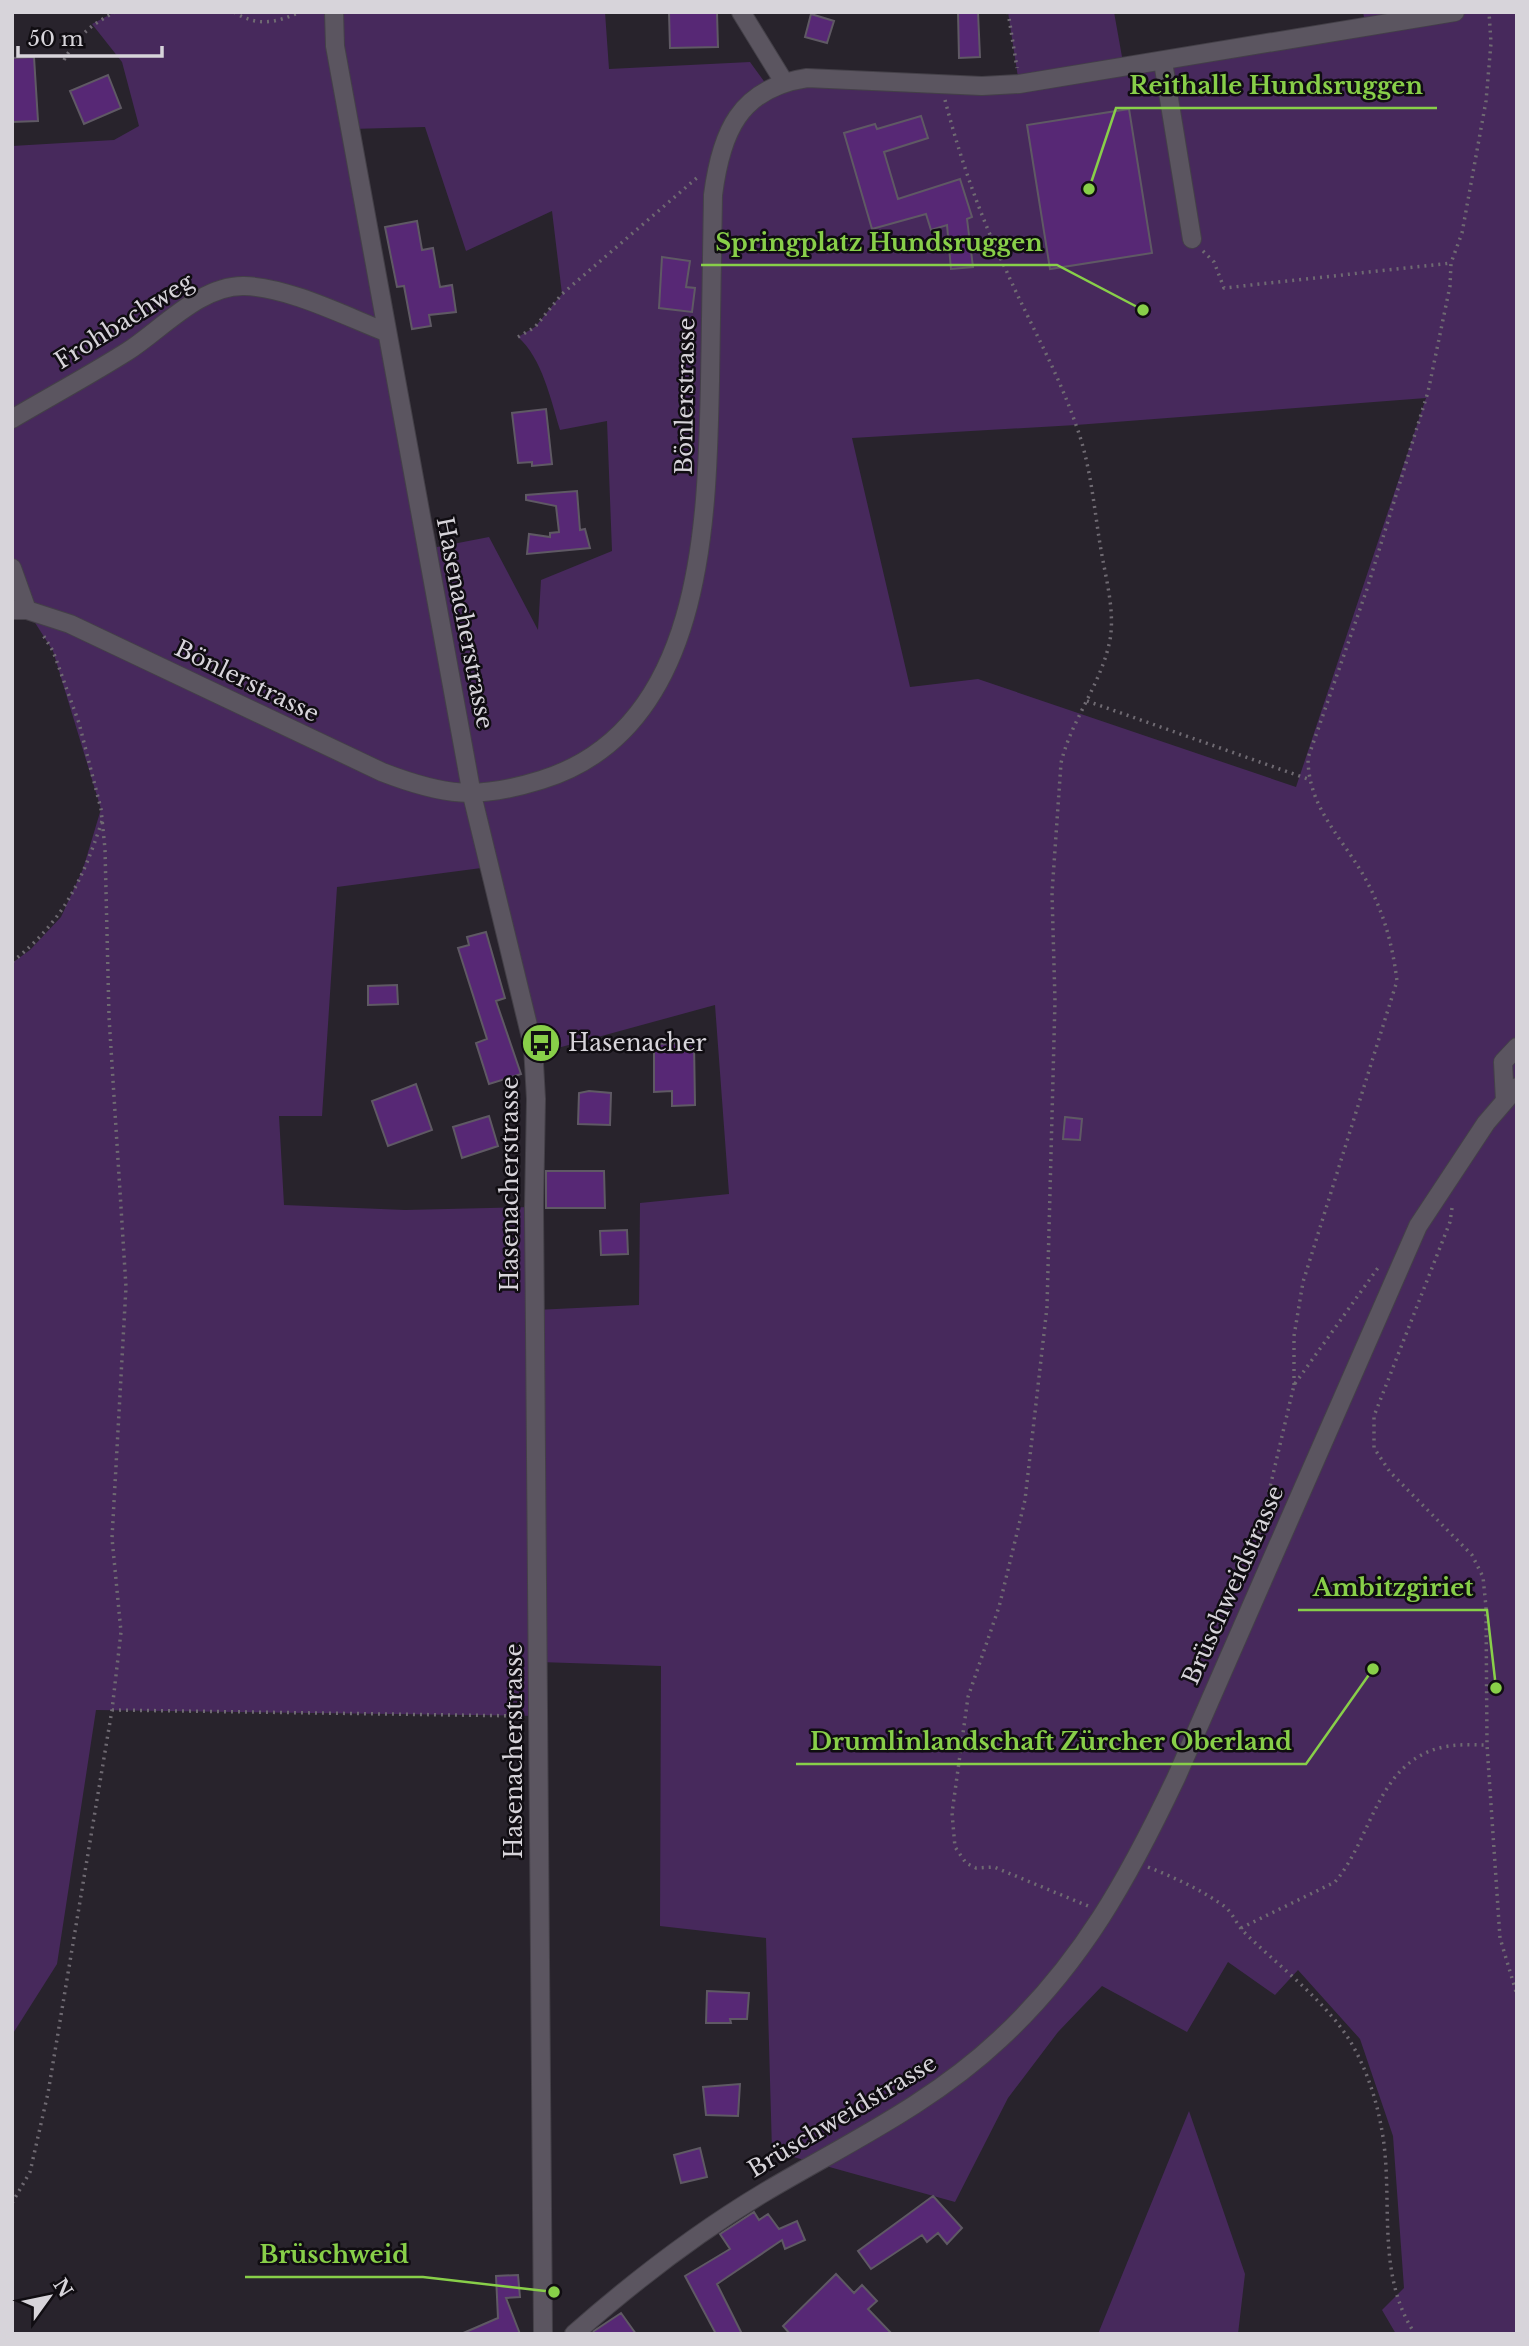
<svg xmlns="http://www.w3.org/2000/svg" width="1529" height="2346" font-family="'Libre Baskerville',serif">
<rect width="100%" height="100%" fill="#28232c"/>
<!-- green -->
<path fill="#47295c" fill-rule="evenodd" d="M 115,12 L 605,12 L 609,69 L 750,62 L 769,88 L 784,82 L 1019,84 L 1008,12 L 1114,12 L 1124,68 L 1366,28 L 1363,12 L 1517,12 L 1517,2334 L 1396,2334 L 1382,2310 L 1404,2288 L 1393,2136 L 1360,2039 L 1298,1970 L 1275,1995 L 1228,1962 L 1187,2032 L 1102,1986 L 1058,2032 L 1008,2098 L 955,2202 L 772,2151 L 766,1938 L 660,1926 L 661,1666 L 539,1662 L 539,1716 L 96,1710 L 57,1964 L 12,2035 L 12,963 L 30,950 L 61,917 L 83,869 L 101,809 L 53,651 L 27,610 L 12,568 L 12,146 L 114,140 L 139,126 L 122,62 L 92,24 ZM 425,127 L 466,251 L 552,211 L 562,294 L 535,327 L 518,337 C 542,358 551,400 560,430 L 607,421 L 612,551 L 541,580 L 538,630 L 489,537 L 427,549 L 351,129 ZM 1426,398 L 1296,787 L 978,679 L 910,687 L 852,438 L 1076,425 ZM 489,867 L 533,1006 L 543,1052 L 715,1005 L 729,1194 L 640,1203 L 639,1305 L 535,1310 L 534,1207 L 405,1210 L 284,1205 L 279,1116 L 322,1116 L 337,887 Z
M 1189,2111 L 1245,2274 L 1238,2334 L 1098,2334 Z"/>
<!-- building -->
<path fill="#572875" stroke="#5f5964" stroke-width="2" d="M 669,12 L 717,12 L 718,47 L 670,48 Z
M 958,12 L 978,12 L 980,57 L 959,58 Z
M 811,14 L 834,21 L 827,43 L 805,37 Z
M 34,57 L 38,121 L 12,122 L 12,58 Z
M 108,75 L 121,108 L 84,124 L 70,91 Z
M 1129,109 L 1152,253 L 1050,269 L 1027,125 Z
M 921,116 L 928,138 L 884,152 L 898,199 L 960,179 L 972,217 L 967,219 L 973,267 L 951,269 L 947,225 L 931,230 L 926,214 L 872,229 L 844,133 L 875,124 L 877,129 Z
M 417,221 L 422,250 L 433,248 L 440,287 L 452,285 L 456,312 L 429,315 L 431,326 L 412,329 L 404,286 L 397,287 L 385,227 Z
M 662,257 L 690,261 L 686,287 L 695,288 L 692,312 L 659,308 Z
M 546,409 L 552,464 L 532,466 L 532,462 L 518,463 L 512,413 Z
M 577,491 L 580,530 L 585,529 L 590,548 L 527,554 L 529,534 L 550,537 L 550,533 L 559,532 L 556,506 L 526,500 L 526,495 Z
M 486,932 L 505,998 L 496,1001 L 521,1074 L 489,1084 L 476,1043 L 487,1039 L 458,948 L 469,945 L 467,937 Z
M 397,985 L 398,1004 L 368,1005 L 368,986 Z
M 694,1043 L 695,1105 L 672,1106 L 672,1091 L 654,1092 L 654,1044 Z
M 416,1084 L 432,1130 L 388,1146 L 372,1101 Z
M 589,1091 L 611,1093 L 610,1125 L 578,1124 L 579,1093 Z
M 489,1116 L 498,1146 L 462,1158 L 453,1127 Z
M 1065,1117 L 1082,1119 L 1080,1140 L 1063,1139 Z
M 546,1171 L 604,1171 L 605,1208 L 546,1208 Z
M 627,1230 L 628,1254 L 601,1255 L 600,1231 Z
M 707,1991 L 749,1993 L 747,2019 L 730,2019 L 731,2023 L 706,2023 Z
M 740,2084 L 738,2116 L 706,2115 L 703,2087 Z
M 700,2148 L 707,2177 L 681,2183 L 674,2155 Z
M 933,2196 L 962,2228 L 947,2244 L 938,2233 L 927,2242 L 922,2235 L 871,2269 L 858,2251 Z
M 754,2212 L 759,2220 L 768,2214 L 779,2229 L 797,2221 L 805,2240 L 785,2249 L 782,2240 L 717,2284 L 742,2334 L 716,2334 L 685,2276 L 730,2249 L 720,2234 Z
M 836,2274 L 854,2293 L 862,2285 L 877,2301 L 868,2309 L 892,2334 L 790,2334 L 783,2326 Z
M 518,2275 L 520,2297 L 506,2298 L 520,2334 L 461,2334 L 498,2318 L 496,2276 Z
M 621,2313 L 636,2334 L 592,2334 L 594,2331 Z"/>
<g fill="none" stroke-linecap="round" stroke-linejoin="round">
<!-- minor casing -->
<g stroke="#444048" stroke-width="20">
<path id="minor" d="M 334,12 L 335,46 L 472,795 L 533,1046 L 536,1099 L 534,1207 L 543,2334
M 741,12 L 784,82
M 1163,62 L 1192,239
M 12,419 C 51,396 90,375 128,351 C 162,329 201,285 244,286 C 288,287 345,316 386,332
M 12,568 L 27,610
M 12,610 L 27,610 L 70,624 L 382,772 C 444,796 477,800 541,780 C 705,730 707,520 710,381 C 711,319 712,257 713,195 C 721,133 739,88 807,78 L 982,86 L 1019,84 L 1455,12
M 1505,1101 L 1503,1062 L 1517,1047
M 574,2334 C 633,2282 698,2232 765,2192 C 846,2144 931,2104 1000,2039 C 1082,1963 1129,1877 1176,1778 L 1418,1226 L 1486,1123 L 1517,1087"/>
</g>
<!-- path -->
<path stroke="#6f6a72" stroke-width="3.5" stroke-dasharray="2 5" stroke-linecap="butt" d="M 234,12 C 257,27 276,23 300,12
M 1008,12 L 1017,68
M 64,60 C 78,35 91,25 115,12
M 945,100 C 960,158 980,216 1006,270 C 1029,322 1058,372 1076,425 C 1091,465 1094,509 1101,550 C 1106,579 1115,611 1110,640 C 1101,685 1071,720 1061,763 L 1052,893 L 1055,1001 L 1047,1307 L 1025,1500 L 999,1607 L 968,1697 L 952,1813 L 955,1847 L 966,1863 L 976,1868 L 994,1867 L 1088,1906
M 1203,251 L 1214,262 L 1224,288 L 1451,263
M 518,337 L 535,327 L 562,294 L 699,176
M 1087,701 L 1308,779
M 12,962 C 63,921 82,882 102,821
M 1452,1208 L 1450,1222 L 1374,1416 L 1374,1448 L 1390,1472 L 1472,1555 L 1483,1577 L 1486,1607 L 1487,1745 L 1500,1938 L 1517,1995
M 1294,1385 L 1294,1336 L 1303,1282 L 1397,981 C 1392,942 1384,913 1365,878 C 1342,837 1308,808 1308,758 L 1367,589 L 1428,392 L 1450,286 L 1451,263 L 1462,233 L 1486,101 L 1491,43 L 1489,12
M 1256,1547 L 1294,1385 L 1380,1265
M 112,1710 L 523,1716
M 1148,1867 C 1175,1878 1200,1889 1224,1906 C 1232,1912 1236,1923 1243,1931 C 1279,1967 1328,2002 1353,2046 C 1369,2075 1378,2105 1383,2137 C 1393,2203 1376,2275 1415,2334
M 1241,1928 L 1335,1882 C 1374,1836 1377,1757 1449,1746 C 1461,1744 1475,1745 1487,1745
M 12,2203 L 30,2172 L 48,2093 L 112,1710 L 121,1632 L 112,1538 L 126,1287 L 109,1017 L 105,849 L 101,809 L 79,723 L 53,651 L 43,635"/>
<!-- minor -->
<use href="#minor" stroke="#5b5560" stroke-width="18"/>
</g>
<!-- icons -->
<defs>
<g id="bus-disc" transform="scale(2.0125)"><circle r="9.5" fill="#88cf49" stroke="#100d12"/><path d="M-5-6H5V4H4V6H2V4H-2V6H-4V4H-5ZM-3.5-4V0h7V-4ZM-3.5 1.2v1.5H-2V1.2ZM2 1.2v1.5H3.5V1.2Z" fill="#111"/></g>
</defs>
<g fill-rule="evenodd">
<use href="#bus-disc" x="541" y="1043"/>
</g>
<g text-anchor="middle" stroke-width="5" stroke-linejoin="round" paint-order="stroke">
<!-- street labels -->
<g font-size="23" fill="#d7d4da" stroke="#100d12">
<text transform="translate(124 321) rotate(-32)" y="8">Frohbachweg</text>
<text transform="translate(685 396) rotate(-89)" y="8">Bönlerstrasse</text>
<text transform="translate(465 623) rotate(79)" y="8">Hasenacherstrasse</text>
<text transform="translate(247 681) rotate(26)" y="8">Bönlerstrasse</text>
<text transform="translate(510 1184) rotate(-90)" y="8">Hasenacherstrasse</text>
<text transform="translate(1233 1585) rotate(-66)" y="8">Brüschweidstrasse</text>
<text transform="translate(514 1751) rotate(-90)" y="8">Hasenacherstrasse</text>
<text transform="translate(842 2116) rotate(-31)" y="8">Brüschweidstrasse</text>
</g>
<!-- poi labels -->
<g font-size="23" fill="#d7d4da" stroke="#100d12" text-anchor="start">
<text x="568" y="1051">Hasenacher</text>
</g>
</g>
<!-- callouts -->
<path fill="none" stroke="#88cf49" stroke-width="2.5" d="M1089 189L1116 108H1437M1143 310L1057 265H701M1496 1688L1487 1610H1298M1373 1669L1306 1764H796M554 2292L423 2277H245"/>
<g fill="#88cf49" stroke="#100d12" stroke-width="2.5">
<circle cx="1089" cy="189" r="7"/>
<circle cx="1143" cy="310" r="7"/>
<circle cx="1496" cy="1688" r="7"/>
<circle cx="1373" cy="1669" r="7"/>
<circle cx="554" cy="2292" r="7"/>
</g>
<g font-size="24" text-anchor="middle" font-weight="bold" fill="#88cf49" stroke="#100d12" stroke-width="5" stroke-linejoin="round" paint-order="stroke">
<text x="1276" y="94">Reithalle Hundsruggen</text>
<text x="879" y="251">Springplatz Hundsruggen</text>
<text x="1393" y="1596">Ambitzgiriet</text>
<text x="1051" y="1750">Drumlinlandschaft Zürcher Oberland</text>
<text x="334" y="2263">Brüschweid</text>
</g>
<!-- border -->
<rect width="1529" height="2346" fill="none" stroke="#d7d4da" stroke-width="28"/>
<!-- north arrow -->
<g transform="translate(49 2297) rotate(57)" stroke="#100d12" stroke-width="5" paint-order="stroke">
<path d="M0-5L12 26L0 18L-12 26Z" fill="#d7d4da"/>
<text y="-10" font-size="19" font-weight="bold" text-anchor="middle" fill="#d7d4da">N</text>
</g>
<!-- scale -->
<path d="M18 46v10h144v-10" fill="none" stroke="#d7d4da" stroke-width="3.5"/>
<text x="28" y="46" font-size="21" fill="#d7d4da" stroke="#100d12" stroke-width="5" paint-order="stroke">50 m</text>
</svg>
